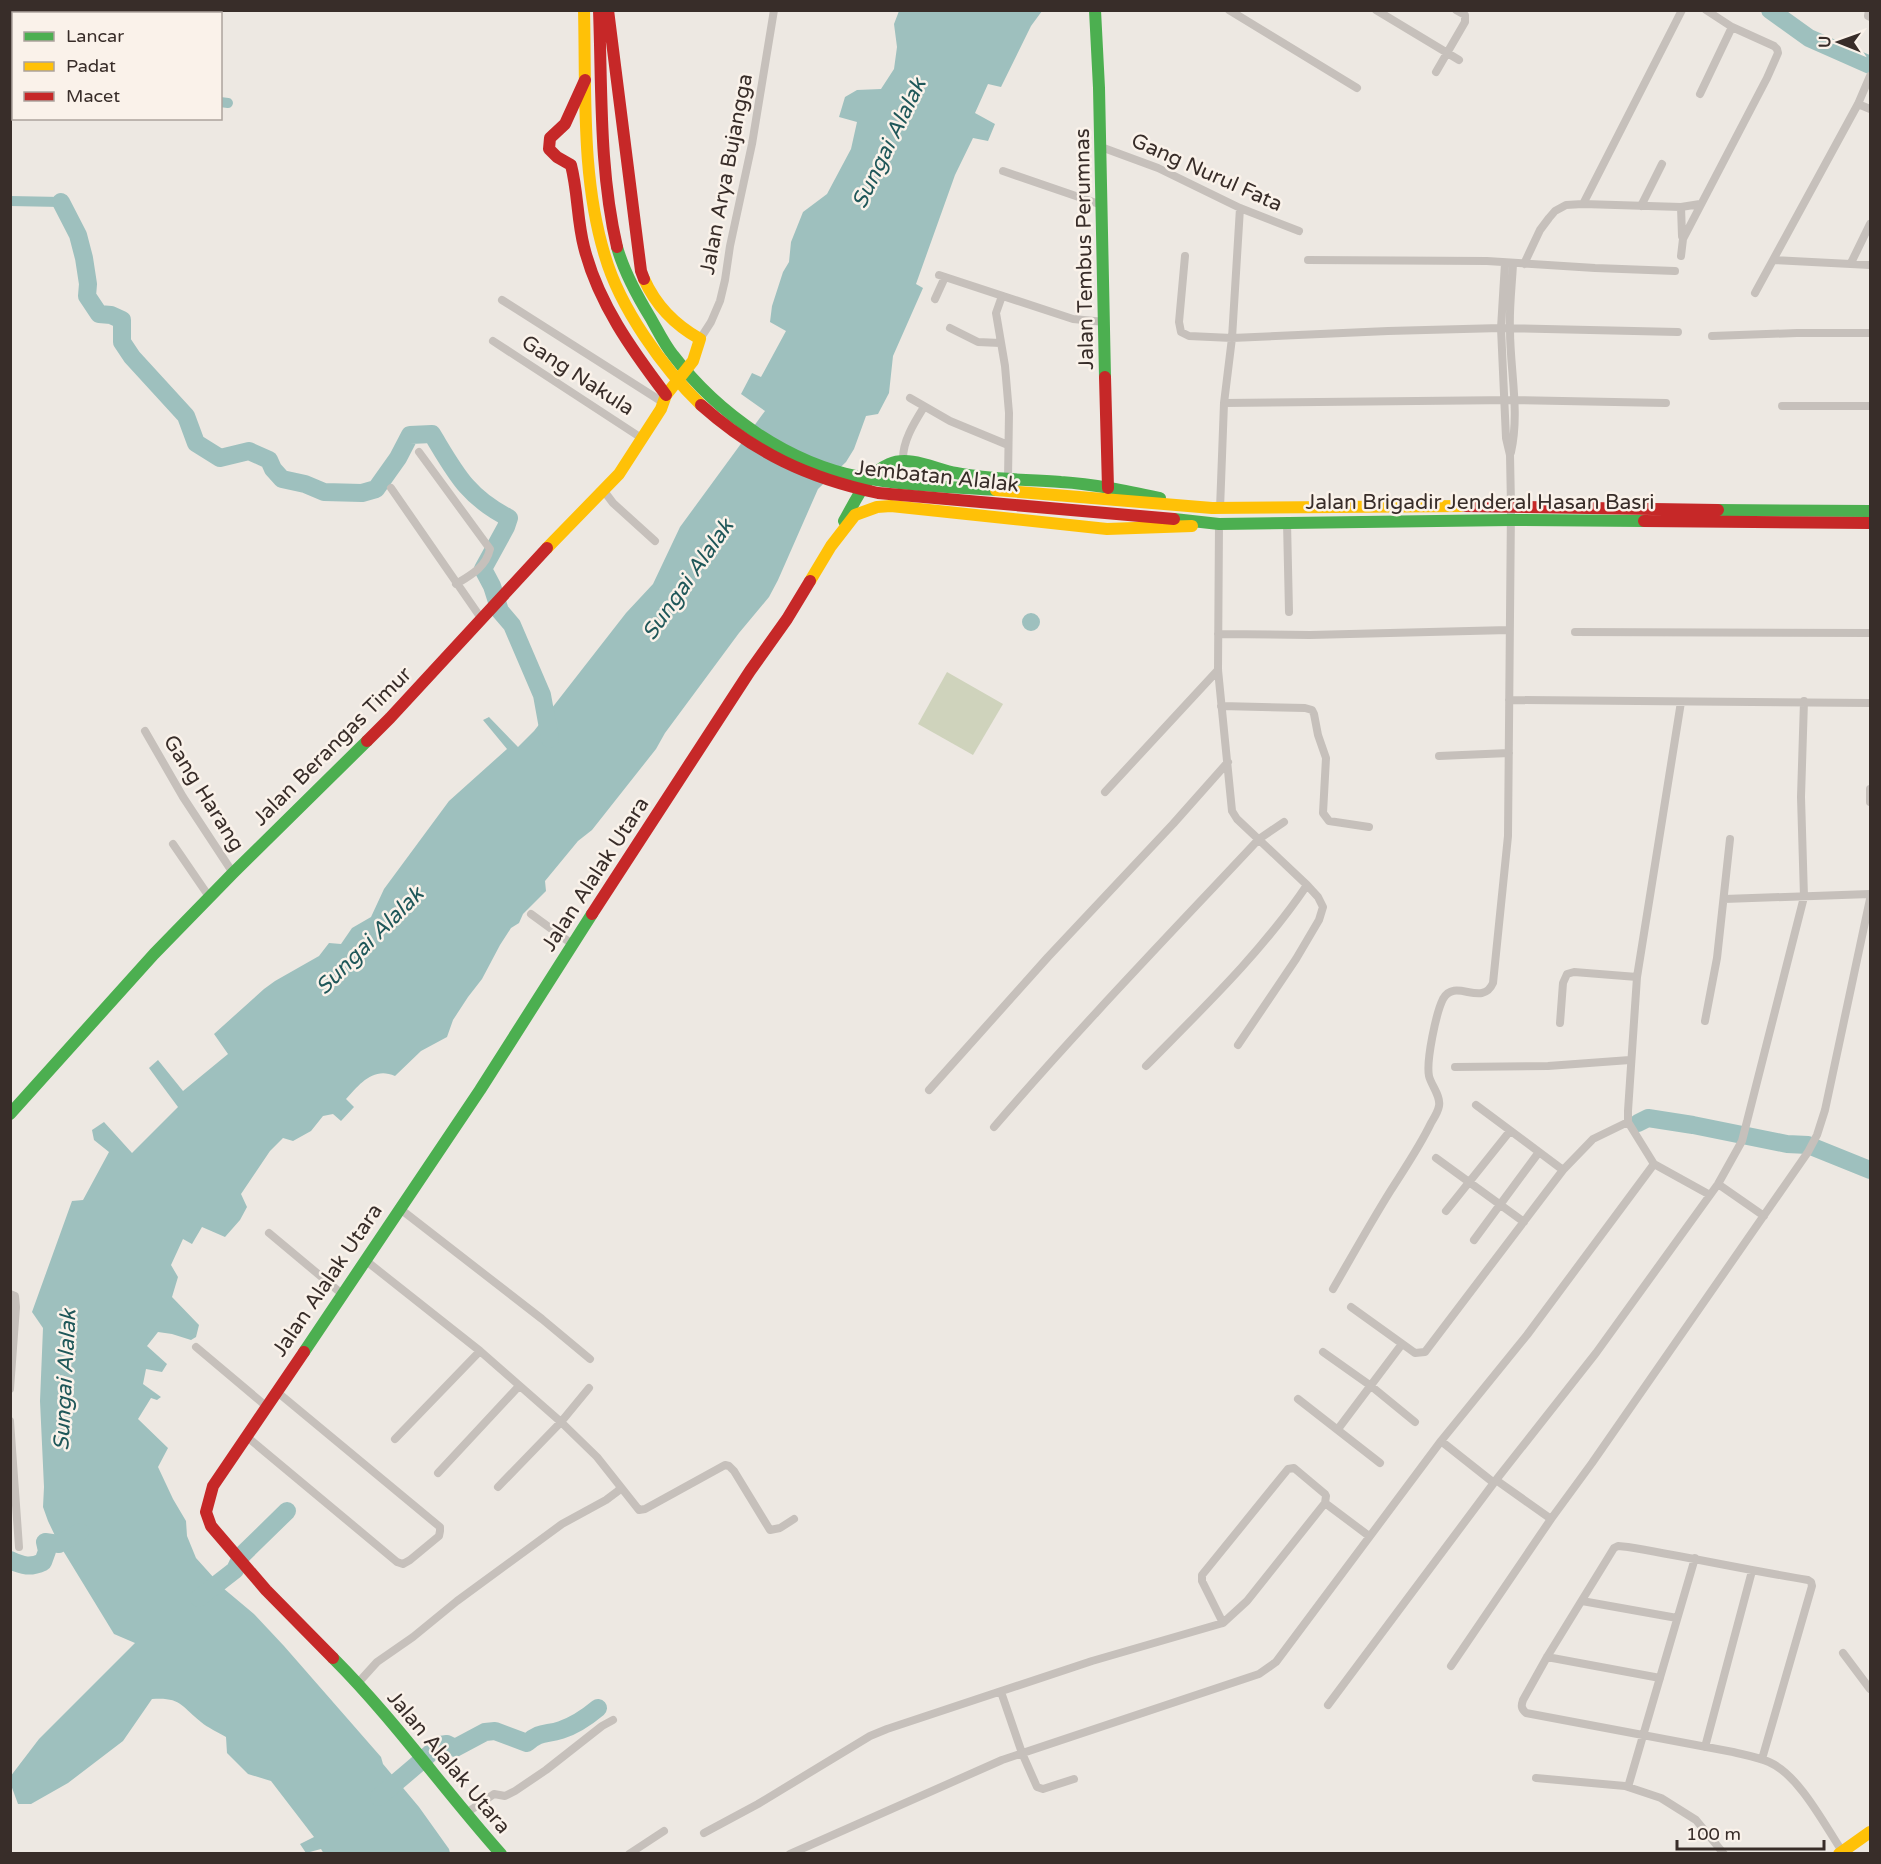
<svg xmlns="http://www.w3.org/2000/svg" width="1881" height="1864" font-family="'Varela Round',sans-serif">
<rect width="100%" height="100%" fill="#ede8e2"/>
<!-- green -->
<path fill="#cfd3bc" d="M 947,672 L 1003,704 L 973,755 L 918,724 Z"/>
<!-- water -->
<path fill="#9ec0be" d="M 899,11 L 1042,11 L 1031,26 L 1001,87 L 988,84 L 975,113 L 995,124 L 988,141 L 973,138 L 955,175 L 916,284 L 923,288 L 893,356 L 889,393 L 878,414 L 866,416 L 854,449 L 846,462 L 818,489 L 778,580 L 769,597 L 739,633 L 665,733 L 656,749 L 592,830 L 578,841 L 545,881 L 546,891 L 523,914 L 519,923 L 511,928 L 500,945 L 482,979 L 468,997 L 453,1020 L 447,1037 L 421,1051 L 395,1076 C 373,1066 359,1085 346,1099 L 354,1107 L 341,1121 L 333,1114 L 323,1116 L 311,1131 L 293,1141 L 283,1138 L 270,1151 L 241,1194 L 247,1207 L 240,1220 L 225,1237 L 202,1227 L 192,1244 L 183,1239 L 171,1265 L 178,1277 L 172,1297 L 199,1325 L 196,1337 L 191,1340 L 172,1334 L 158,1332 L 147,1346 L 167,1364 L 162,1372 L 146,1369 L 143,1384 L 161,1397 L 157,1400 L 151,1398 L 138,1419 L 168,1448 L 158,1467 L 173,1499 L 186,1521 L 187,1536 L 196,1558 L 223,1588 L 254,1614 L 284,1646 L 381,1757 L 383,1764 L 419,1807 L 449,1849 L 450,1853 L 324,1854 L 321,1849 L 306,1853 L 300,1844 L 314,1837 L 271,1781 L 248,1774 L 227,1753 L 226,1737 C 218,1732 208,1728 201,1722 C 181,1706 181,1697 152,1699 L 123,1741 L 68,1783 L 31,1804 L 18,1804 L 11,1785 L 10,1777 L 39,1739 L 135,1643 L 114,1634 L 59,1544 L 48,1521 L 43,1507 L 44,1487 L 40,1401 L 43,1328 L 32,1312 L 72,1201 L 83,1200 L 109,1152 L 94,1140 L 92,1130 L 104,1122 L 132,1153 L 178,1107 L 149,1068 L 158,1060 L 183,1091 L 228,1054 L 214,1034 L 264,989 L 275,981 L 319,956 L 329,943 L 341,944 L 352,928 L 371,917 L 384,889 L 449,801 L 507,749 L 483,720 L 489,717 L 518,747 L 534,731 L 626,613 L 653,584 L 680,527 L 765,411 L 741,394 L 752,373 L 761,377 L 786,331 L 770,322 L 772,306 L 783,272 L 789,262 L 791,242 L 803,212 L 827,194 L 851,149 L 857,122 L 839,117 L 845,97 L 857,90 L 881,89 L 894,69 L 897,47 L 894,24 Z
M1022 622a9 9 0 1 1 18 0a9 9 0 1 1-18 0Z"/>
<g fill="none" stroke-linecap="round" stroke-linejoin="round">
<!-- canal -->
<path stroke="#9ec0be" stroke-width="10" d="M 10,97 L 14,97
M 220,102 L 228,103
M 10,201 L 61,202"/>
<!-- river -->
<path stroke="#9ec0be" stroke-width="18" d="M 1770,10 L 1809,38 L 1870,65
M 61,202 L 78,235 L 84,258 L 88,284 L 87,296 L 99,314 L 111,315 L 122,320 L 122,342 L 132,357 L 186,416 L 196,443 L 220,458 L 249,451 L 269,460 L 273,469 L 282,479 L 305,484 L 324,492 L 362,493 L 376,489 L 398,458 L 410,435 L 432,434 C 455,472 467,497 509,518 L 506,527 L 483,569 L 492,586 L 500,611 L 512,625 L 542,695 L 550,739
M 1638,1123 L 1648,1118 L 1693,1125 L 1787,1144 L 1808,1145 L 1870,1170
M 10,1560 C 23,1566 30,1568 43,1562 L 47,1551 L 45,1542 L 59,1544 L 80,1532
M 199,1598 L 235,1570 L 242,1555 L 287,1511
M 379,1797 L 440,1745 L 447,1744 L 455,1748 L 485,1732 L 495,1731 L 527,1743 C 540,1731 546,1735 561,1730 C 576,1725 586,1718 598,1708"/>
<!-- street -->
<path stroke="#c6c0bb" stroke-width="8" d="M 1229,10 L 1357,88
M 1376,10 L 1459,60
M 1869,10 L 1868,16 L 1870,17
M 1436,72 L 1465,22 L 1465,15 L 1456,10
M 1700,94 L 1732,27
M 1858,104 L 1870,109
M 1101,147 L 1158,168 L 1240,208 L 1299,231
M 1003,171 L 1102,205
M 1583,204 L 1682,10
M 1641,206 L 1662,164
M 1681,207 L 1682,236
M 1185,256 L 1179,322 L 1181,332 L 1189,336 L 1232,338 L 1388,331 L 1501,328 L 1678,332
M 1681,256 L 1683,239 L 1767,78 L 1778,53 L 1777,49 L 1774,46 L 1732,27 L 1706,10
M 1308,260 L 1487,261 L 1595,268 L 1675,271
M 1774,260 L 1870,265
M 1851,263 L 1870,224
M 1524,264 L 1540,230 L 1549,218 L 1555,211 L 1566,205 L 1583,204 L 1681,207 L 1700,204
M 939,275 L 1073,319 L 1105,322
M 1755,293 L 1858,104 L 1870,76
M 1002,296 L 996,313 L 1005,366 L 1009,413 L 1008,479
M 935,299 L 945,277
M 502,300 L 664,403
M 950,328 L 978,342 L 1000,343
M 1712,336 L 1797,333 L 1870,333
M 700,339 L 711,322 L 720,301 L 725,280 L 730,246 L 752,144 L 774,10
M 493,341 L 643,439
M 910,398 L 950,421 L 1008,445
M 1224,403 L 1514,400 L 1666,403
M 1782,406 L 1870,406
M 419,452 L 490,549 C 486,567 471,575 456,584
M 1511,452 C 1520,412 1510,370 1510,330 C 1509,308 1512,285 1513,264
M 903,461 C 902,442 914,423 924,407
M 391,488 L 481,618
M 604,491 L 613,503 L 655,541
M 1220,509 L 1224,403 L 1232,338 L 1240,208
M 1287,522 L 1289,612
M 1219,524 L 1218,670 L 1232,811 L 1237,819 L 1307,885 L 1318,897 L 1323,907 L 1319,920 L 1296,959 L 1238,1045
M 1575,632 L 1870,633
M 1218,634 L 1310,635 L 1509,630
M 1509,700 L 1870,703
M 1681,702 L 1637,977 L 1628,1111 L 1628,1122 L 1654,1164 L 1710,1195
M 1221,706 L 1305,708 L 1312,710 L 1314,714 L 1318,735 L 1326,758 L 1323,813 L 1329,821 L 1369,827
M 145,731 L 183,797 L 233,873
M 1439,756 L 1509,753
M 1870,789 L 1870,802
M 1105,792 L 1218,670
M 173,844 L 210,898
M 1724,899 L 1870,894
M 531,914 L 572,944
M 1705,1021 L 1717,958 L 1730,839
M 1560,1023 L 1563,983 L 1567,974 L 1574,972 L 1637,977
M 1146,1066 C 1202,1009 1262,952 1307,885
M 1455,1067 L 1548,1066 L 1630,1060
M 929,1090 L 1048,957 L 1173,824 L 1228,762
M 1476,1105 L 1563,1170
M 994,1127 C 1079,1028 1170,934 1259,839 L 1284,822
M 1436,1158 L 1524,1222
M 1718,1184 L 1764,1216
M 399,1208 L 542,1319 L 590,1359
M 1446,1211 L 1510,1131
M 269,1233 L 342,1294
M 1474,1240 L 1539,1152
M 365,1260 L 480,1351 L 561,1422 L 597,1457 L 639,1510 L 645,1509 L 725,1465 L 729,1466 L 734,1471 L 770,1530 L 780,1528 L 794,1519
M 1333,1289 C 1352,1256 1371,1222 1391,1190 C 1405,1168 1420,1146 1431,1123 C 1434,1118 1438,1112 1439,1106 C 1441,1096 1431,1085 1429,1076 C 1426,1061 1436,1013 1443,999 C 1455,977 1482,1008 1493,983 L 1508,836 L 1511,506 L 1510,455 L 1506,438 L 1501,328 L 1505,263
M 10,1294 L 15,1296 L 16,1307 L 10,1389
M 1351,1307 L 1415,1353 L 1425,1352 L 1563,1170 L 1593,1139 L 1628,1122
M 196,1347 L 266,1406
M 1323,1352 L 1371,1386 L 1415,1422
M 1298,1399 L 1380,1463
M 10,1421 L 19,1547
M 1338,1429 L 1402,1344
M 246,1436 L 397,1562 L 403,1564 L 410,1560 L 439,1536 L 440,1531 L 440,1527 L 276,1391
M 395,1439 L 480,1351
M 1441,1441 L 1494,1483
M 438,1473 L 519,1386
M 1496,1480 L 1596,1353 L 1718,1184 L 1742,1141 L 1804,897 L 1801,797 L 1804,701
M 498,1487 L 561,1422 L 589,1388
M 1325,1503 L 1369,1536
M 1582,1601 L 1677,1618
M 1843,1653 L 1870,1689
M 1547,1657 L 1660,1678
M 1451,1666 L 1551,1519 L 1592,1463 L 1808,1152 L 1817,1135 L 1825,1110 L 1870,899
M 358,1683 L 377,1662 L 413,1637 L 457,1601 L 562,1524 L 606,1500 L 618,1491 L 620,1488
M 1001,1692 L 1022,1753 L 1037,1787 L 1043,1789 L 1074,1779
M 1328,1705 L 1496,1480 L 1551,1519
M 1705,1747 L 1752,1571
M 1762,1759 L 1812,1586 L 1811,1582 L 1808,1580 C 1747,1570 1688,1557 1628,1547 L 1618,1546 L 1614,1548 L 1547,1657 L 1523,1700 C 1521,1706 1521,1708 1526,1713 L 1733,1752 C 1745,1755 1758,1757 1769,1762 C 1799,1775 1824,1824 1842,1851
M 1536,1778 L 1625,1786 L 1661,1798 L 1696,1820 L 1724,1854
M 1628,1787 L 1695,1558
M 465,1814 L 494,1794 L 505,1796 L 515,1791 L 546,1770 L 602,1726 L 613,1720
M 704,1833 L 758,1804 L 870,1736 L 887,1729 L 1092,1661 L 1223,1623 L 1247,1601 L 1325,1503 L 1326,1496 L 1325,1494 L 1294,1468 L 1288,1469 L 1202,1575 L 1202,1581 L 1223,1623
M 629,1854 L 664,1831
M 790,1854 L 1002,1760 L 1259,1674 L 1276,1662 L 1441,1441 L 1527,1335 L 1654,1164"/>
<!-- fast -->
<path stroke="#4caf50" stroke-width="12" d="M 1095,10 L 1099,88 L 1105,377
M 617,247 C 624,272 636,294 650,317 C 657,329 664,344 673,355 C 718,414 788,463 860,477 C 905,486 951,487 996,490
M 1718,510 L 1870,511
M 1174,519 L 1219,524 L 1511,520 L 1644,521
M 844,521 C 855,502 867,473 889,464 C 910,455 935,469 956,473 C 990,480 1026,479 1061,482 C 1094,484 1127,491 1160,498
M 10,1114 L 154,954 L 233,873 L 367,741
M 304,1352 L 480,1090 L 592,914
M 333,1658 C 394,1719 444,1790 501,1854"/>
<!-- slow -->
<path stroke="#ffc107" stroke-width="12" d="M 584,10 C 586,91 581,178 605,256 C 620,308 663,368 701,405
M 996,490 L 1212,508 L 1465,506
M 547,548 L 619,474 L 661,409 L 666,395 L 693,361 L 700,339 C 675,325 656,306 644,279
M 810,581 L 831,546 L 855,515 L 877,507 L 891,506 L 1107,529 L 1192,526
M 1839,1854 L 1870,1832"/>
<!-- jam -->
<path stroke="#c62828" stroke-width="12" d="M 599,10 C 602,89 599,170 617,247
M 608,10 L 641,271 L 644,279
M 585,80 L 565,124 L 550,138 L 549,149 L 557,157 L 571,165 C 578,192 577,220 584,247 C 598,303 632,350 666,395
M 1105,377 L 1108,488
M 701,405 C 755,453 808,478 878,493 L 1174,519
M 1465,506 L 1718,510
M 1644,521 L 1870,523
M 367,741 L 390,718 L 547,548
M 592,914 L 750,671 L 787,619 L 810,581
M 304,1352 L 213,1486 L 206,1512 L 211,1526 L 266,1590 L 333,1658"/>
</g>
<g text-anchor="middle" stroke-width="5" stroke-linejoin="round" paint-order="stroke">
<!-- street labels -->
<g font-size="21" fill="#382d29" stroke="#faf2ea">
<text transform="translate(1207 172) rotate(24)" y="7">Gang Nurul Fata</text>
<text transform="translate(726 174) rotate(-79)" y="7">Jalan Arya Bujangga</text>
<text transform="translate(1084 249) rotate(-91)" y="7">Jalan Tembus Perumnas</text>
<text transform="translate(578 375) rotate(33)" y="7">Gang Nakula</text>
<text transform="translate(937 476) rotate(6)" y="7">Jembatan Alalak</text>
<text x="1480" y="509">Jalan Brigadir Jenderal Hasan Basri</text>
<text transform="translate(332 746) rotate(-45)" y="7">Jalan Berangas Timur</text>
<text transform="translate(204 793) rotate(58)" y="7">Gang Harang</text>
<text transform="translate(595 874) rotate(-57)" y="7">Jalan Alalak Utara</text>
<text transform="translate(327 1280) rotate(-56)" y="7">Jalan Alalak Utara</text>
<text transform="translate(449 1762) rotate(50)" y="7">Jalan Alalak Utara</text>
</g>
<!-- water labels -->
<g font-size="22" font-style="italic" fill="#1f5759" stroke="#faf2ea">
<text transform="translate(888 143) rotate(-64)" y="8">Sungai Alalak</text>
<text transform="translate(687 579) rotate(-55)" y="8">Sungai Alalak</text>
<text transform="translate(369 940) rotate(-45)" y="8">Sungai Alalak</text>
<text transform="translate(64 1380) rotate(-87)" y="8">Sungai Alalak</text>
</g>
</g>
<!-- border -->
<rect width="1881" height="1864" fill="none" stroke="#382d29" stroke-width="24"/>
<!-- legend -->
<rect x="12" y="12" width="210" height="108" fill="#faf2ea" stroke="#aca39d" stroke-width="1.5"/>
<rect x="24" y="32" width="30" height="9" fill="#4caf50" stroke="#aca39d" stroke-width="1.5"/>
<text x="66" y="42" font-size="18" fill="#382d29">Lancar</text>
<rect x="24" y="62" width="30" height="9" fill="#ffc107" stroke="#aca39d" stroke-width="1.5"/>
<text x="66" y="72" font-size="18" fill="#382d29">Padat</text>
<rect x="24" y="92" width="30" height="9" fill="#c62828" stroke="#aca39d" stroke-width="1.5"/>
<text x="66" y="102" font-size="18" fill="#382d29">Macet</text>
<!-- north arrow -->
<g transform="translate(1839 42) rotate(271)" stroke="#faf2ea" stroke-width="4.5" paint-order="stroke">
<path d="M0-4.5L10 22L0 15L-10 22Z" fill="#382d29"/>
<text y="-9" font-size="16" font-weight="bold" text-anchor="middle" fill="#382d29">U</text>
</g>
<!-- scale -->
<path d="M1677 1840v9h147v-9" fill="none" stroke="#382d29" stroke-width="3"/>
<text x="1686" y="1840" font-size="18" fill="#382d29" stroke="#faf2ea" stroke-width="4.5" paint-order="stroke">100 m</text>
</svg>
